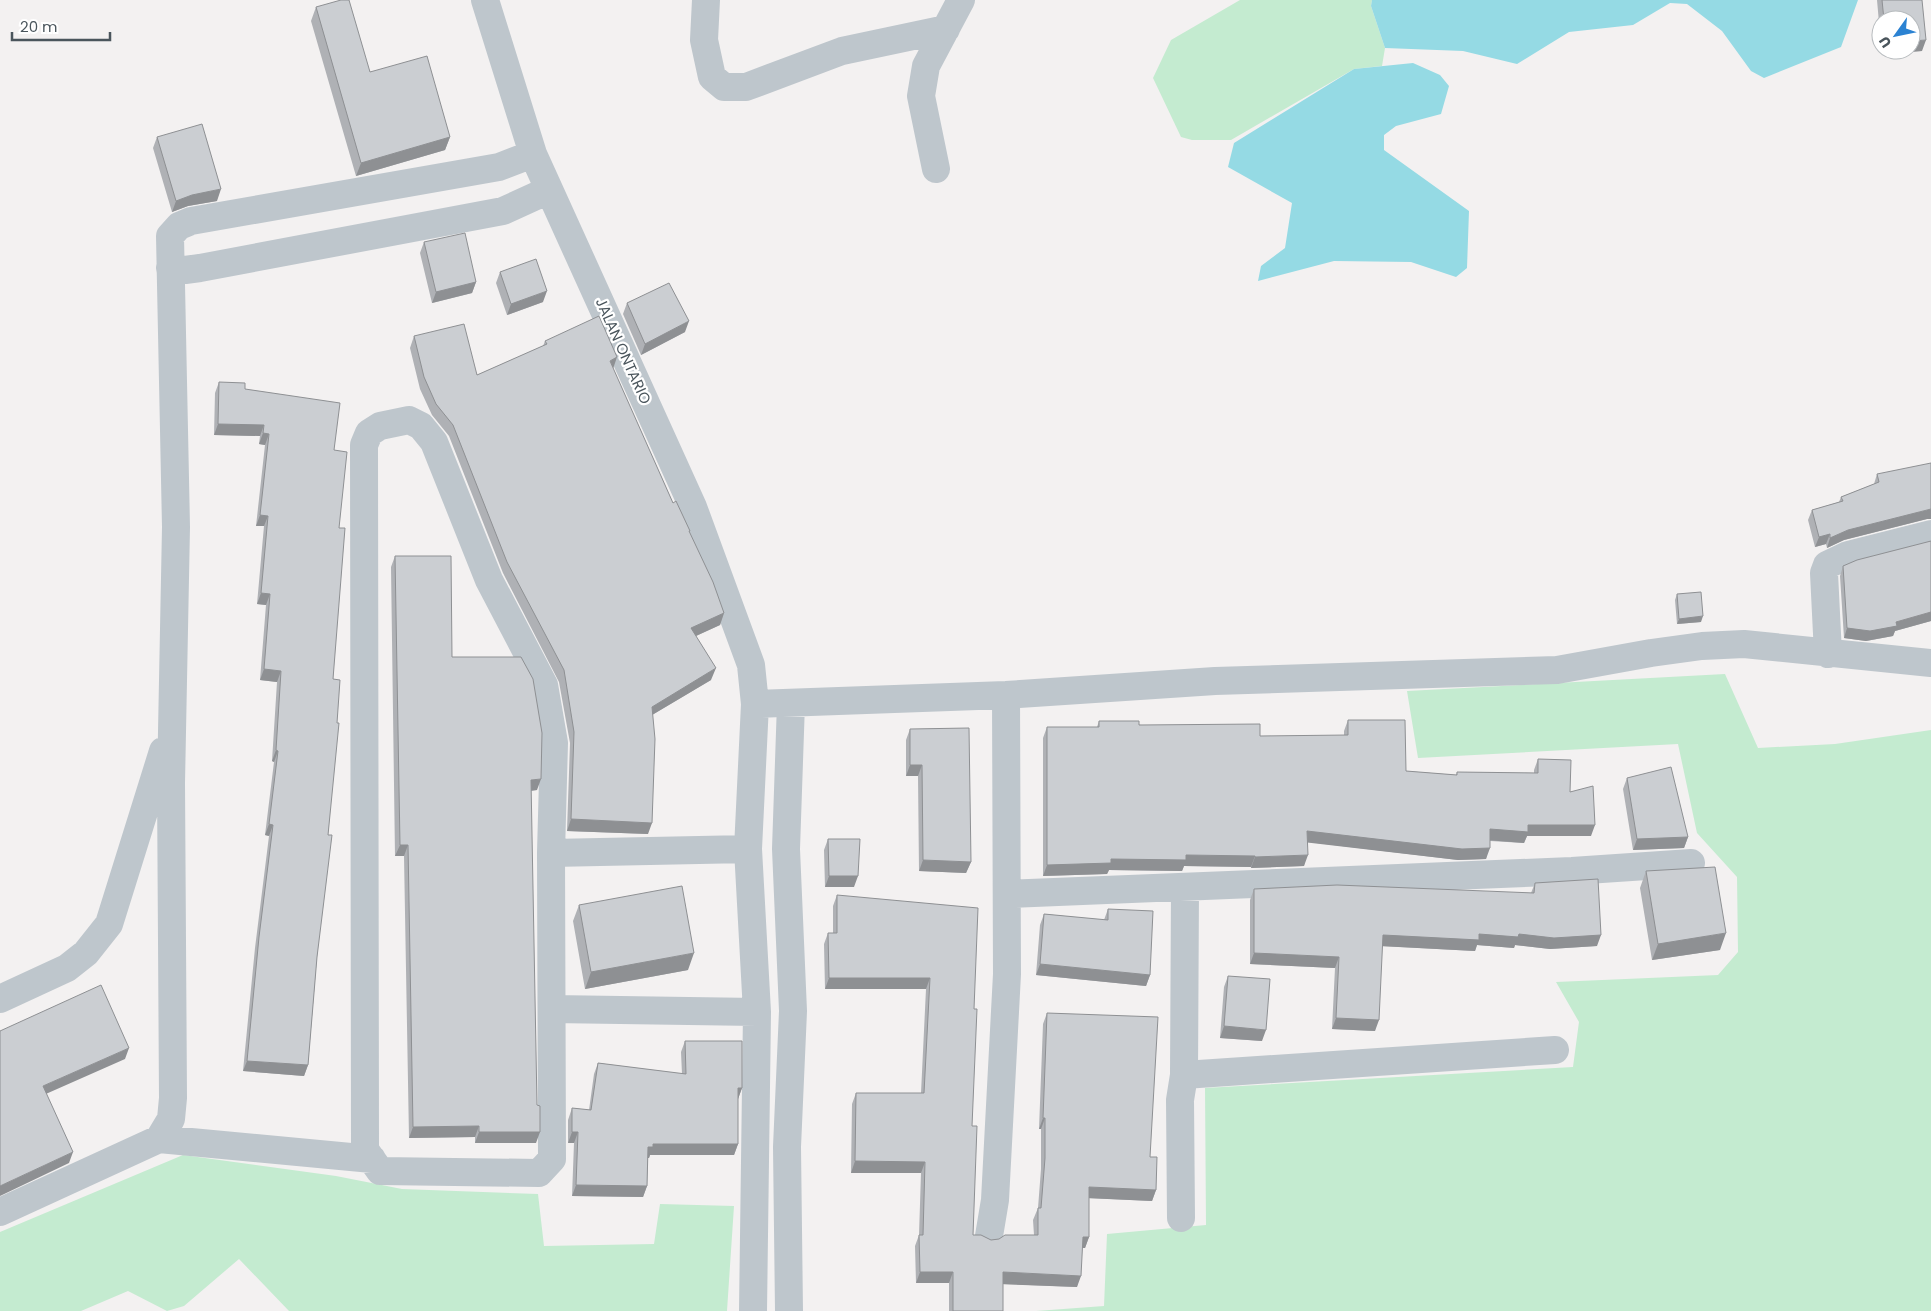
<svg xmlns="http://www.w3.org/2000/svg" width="1931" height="1311" font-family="Poppins,sans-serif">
<rect width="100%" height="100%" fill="#f3f1f1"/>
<!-- green -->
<path fill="#c4ebd0" d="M 1240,0 L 1372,0 L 1371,6 L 1385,48 L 1382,66 L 1354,69 L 1231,140 L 1192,140 L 1181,137 L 1153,78 L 1171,40 Z
M 1725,674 L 1758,748 L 1835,744 L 1931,730 L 1931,1311 L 1036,1311 L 1104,1306 L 1107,1234 L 1206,1225 L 1205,1088 L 1573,1067 L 1579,1022 L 1556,982 L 1718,975 L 1738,952 L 1737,877 L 1697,833 L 1678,744 L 1418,758 L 1407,691 Z
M 183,1155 L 336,1176 L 402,1189 L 538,1194 L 544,1246 L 654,1244 L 660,1204 L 734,1206 L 727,1311 L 289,1311 L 239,1259 L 184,1306 L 167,1311 L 128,1291 L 81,1311 L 0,1311 L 0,1232 Z"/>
<!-- water -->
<path fill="#95dae4" d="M 1372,0 L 1858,0 L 1841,47 L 1764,78 L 1751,71 L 1722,31 L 1687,4 L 1670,3 L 1633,25 L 1569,32 L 1517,64 L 1463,51 L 1385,48 L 1371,6 Z
M 1413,63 L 1440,75 L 1449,86 L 1441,114 L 1396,126 L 1384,135 L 1384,150 L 1469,211 L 1467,268 L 1456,277 L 1411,262 L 1334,261 L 1258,281 L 1261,266 L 1285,248 L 1292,203 L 1228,167 L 1234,143 L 1354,69 Z"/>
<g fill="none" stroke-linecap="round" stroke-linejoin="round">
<!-- street -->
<path stroke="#bec6cc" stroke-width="28" d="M 485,0 L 533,154 L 693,507 L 751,665 L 755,704 L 748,849 L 757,1012 L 753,1311
M 706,0 L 704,40 L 712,77 L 724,87 L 746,87 L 842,51 L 946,29
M 936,169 L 921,96 L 926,66 L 961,0
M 170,268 L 185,270 L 200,268 L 503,211 L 549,190
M 1828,654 L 1824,573 L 1827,565 L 1848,555 L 1931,534
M 755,704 L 1006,695 L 1215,681 L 1557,670 L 1651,653 L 1702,646 L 1744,644 L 1931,663
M 551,853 L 554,743 L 544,685 L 489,580 L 434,442 L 421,426 L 409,420 L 380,426 L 369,433 L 364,445 L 365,1150 L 380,1171 L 539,1173 L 552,1159 L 551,853 L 748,849
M 1007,894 L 1572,871 L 1691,863
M 0,999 L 67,968 L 86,953 L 109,924 L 163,751
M 552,1009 L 757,1012
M 1184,1075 L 1555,1050
M 159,1139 L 171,1119 L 173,1098 L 171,783 L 176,527 L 170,236 L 179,226 L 191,221 L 499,167 L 533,154
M 0,1212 L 159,1139 L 372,1159
M 1181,1218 L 1180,1100 L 1184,1075 L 1185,889
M 989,1236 L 995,1200 L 1007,974 L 1006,695
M 789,1311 L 787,1147 L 793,1011 L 786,849 L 791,703"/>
</g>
<!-- wall -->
<path fill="#afb1b5" d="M 1877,0 L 1922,0 L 1922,51 L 1882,54 L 1881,50 L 1911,50 L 1911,20 L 1881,20 L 1881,45 Z
M 316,7 L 370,72 L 450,137 L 445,150 L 356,176 L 311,21 Z
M 157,137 L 217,201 L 188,206 L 172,212 L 153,148 Z
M 424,242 L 476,282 L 472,293 L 432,303 L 420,253 Z
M 500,272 L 543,302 L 507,315 L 496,283 Z
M 627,303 L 685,332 L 641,355 L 623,314 Z
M 414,336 L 477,375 L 543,346 L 545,341 L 613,369 L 673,503 L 689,533 L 724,613 L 720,625 L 696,636 L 711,680 L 652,715 L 648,834 L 567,831 L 570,743 L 559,682 L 503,573 L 449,436 L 432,415 L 420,389 L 410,348 Z
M 219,382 L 245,389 L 334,450 L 339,528 L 333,679 L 337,723 L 328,835 L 317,957 L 308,1065 L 304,1076 L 243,1071 L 255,948 L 269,836 L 265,835 L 274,762 L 272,761 L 277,682 L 260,680 L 266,605 L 257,604 L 264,526 L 256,526 L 265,445 L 259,444 L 260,436 L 214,435 L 215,393 Z
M 1877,474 L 1927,519 L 1844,540 L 1827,548 L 1826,544 L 1815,547 L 1808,520 L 1812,510 L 1839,502 L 1841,497 L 1874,484 Z
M 1931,541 L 1931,621 L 1895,631 L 1893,636 L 1866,641 L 1844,638 L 1840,576 L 1843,566 Z
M 395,556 L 452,657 L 537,790 L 531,791 L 536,1143 L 475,1143 L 475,1137 L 409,1138 L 404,856 L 395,856 L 391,567 Z
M 1677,594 L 1701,622 L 1677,624 L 1675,600 Z
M 1348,720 L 1406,771 L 1456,775 L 1457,772 L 1534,773 L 1534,770 L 1538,759 L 1570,792 L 1591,836 L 1527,836 L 1524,843 L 1490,841 L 1486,859 L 1458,860 L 1308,842 L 1304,866 L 1251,868 L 1251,867 L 1184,866 L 1182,871 L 1109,870 L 1107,874 L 1043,876 L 1043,738 L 1047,727 L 1097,727 L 1099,721 L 1260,736 L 1344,736 L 1344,731 Z
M 910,729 L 971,862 L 966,873 L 919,871 L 918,776 L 906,776 L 906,740 Z
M 1627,778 L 1688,837 L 1684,848 L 1633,850 L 1623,789 Z
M 828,839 L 854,887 L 825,887 L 824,850 Z
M 1646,871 L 1720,950 L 1652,960 L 1640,888 Z
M 1535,883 L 1597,946 L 1550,949 L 1515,945 L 1514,948 L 1477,945 L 1475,951 L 1382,946 L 1375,1031 L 1332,1029 L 1335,968 L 1250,964 L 1250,900 L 1254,889 L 1531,893 Z
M 837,895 L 974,1009 L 972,1126 L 973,1235 L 991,1240 L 1034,1235 L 1033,1220 L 1038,1208 L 1041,1169 L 1041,1129 L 1039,1129 L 1043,1024 L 1047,1013 L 1150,1157 L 1156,1190 L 1152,1201 L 1089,1198 L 1089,1237 L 1085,1248 L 1082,1248 L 1077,1287 L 1003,1284 L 1003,1311 L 949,1311 L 949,1283 L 916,1283 L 915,1246 L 919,1235 L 921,1173 L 851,1173 L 852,1104 L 856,1093 L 921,1093 L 926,989 L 825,989 L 824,944 L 828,933 L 833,933 L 833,906 Z
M 579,905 L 688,970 L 585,989 L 573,921 Z
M 1108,909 L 1150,975 L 1146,986 L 1036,975 L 1040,925 L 1044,914 L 1104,920 Z
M 1228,976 L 1262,1041 L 1220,1038 L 1224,987 Z
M 685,1041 L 742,1088 L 738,1099 L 738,1144 L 734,1155 L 650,1155 L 649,1158 L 648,1158 L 647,1186 L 643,1197 L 572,1196 L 574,1143 L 568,1143 L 568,1120 L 572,1108 L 589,1110 L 594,1074 L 598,1063 L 682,1074 L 681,1052 Z"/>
<!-- shaded-wall -->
<path fill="#8e9093" d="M 1926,40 L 1922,51 L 1882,54 L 1883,50 L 1911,50 L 1911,41 Z
M 450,137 L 445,150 L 356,176 L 361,163 Z
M 221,189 L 217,201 L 188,206 L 172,212 L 176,201 L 192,195 Z
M 476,282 L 472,293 L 432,303 L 436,292 Z
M 547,291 L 543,302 L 507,315 L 511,304 Z
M 689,321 L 685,332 L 641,355 L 645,344 Z
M 617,357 L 613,369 L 610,361 Z
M 218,424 L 264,425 L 260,436 L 214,435 Z
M 263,433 L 269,434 L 265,445 L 259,444 Z
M 1931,509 L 1931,519 L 1927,519 L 1844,540 L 1827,548 L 1830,538 L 1848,530 Z
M 260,515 L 268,516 L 264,526 L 256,526 Z
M 1830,534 L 1826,544 L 1815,547 L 1819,537 Z
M 261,593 L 270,594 L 266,605 L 257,604 Z
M 1931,612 L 1931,621 L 1895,631 L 1893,636 L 1866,641 L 1844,638 L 1847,628 L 1896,622 Z
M 724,613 L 720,625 L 687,640 L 691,628 Z
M 1703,616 L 1701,622 L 1677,624 L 1679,619 Z
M 716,668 L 711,680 L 647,718 L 652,707 Z
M 264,669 L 281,671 L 277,682 L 260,680 Z
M 276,750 L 278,751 L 274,762 L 272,761 Z
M 910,765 L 922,765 L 918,776 L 906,776 Z
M 541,779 L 537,790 L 527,791 L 531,780 Z
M 571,819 L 652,823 L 648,834 L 567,831 Z
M 269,824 L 273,825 L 269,836 L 265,835 Z
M 1528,825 L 1595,825 L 1591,836 L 1527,836 L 1524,843 L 1486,840 L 1490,829 Z
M 1307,831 L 1490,848 L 1486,859 L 1458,860 L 1303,842 Z
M 1688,837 L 1684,848 L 1633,850 L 1637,839 Z
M 400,845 L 408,845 L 404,856 L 395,856 Z
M 1186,855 L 1255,856 L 1251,867 L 1184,866 L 1182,871 L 1109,870 L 1107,874 L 1043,876 L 1047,865 L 1111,859 Z
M 1308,855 L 1304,866 L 1251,868 L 1255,857 Z
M 923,860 L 971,862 L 966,873 L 919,871 Z
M 829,876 L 858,876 L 854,887 L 825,887 Z
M 1726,933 L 1720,950 L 1652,960 L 1658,944 Z
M 1479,934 L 1519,934 L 1601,935 L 1597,946 L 1550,949 L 1515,945 L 1514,948 L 1477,945 L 1475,951 L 1379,946 L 1383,935 Z
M 694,953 L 688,970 L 585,989 L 591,972 Z
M 1254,953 L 1339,957 L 1335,968 L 1250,964 Z
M 1040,964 L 1150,975 L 1146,986 L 1036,975 Z
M 829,978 L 930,978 L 926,989 L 825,989 Z
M 1336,1018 L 1379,1020 L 1375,1031 L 1332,1029 Z
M 1224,1026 L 1266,1030 L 1262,1041 L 1220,1038 Z
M 129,1048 L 125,1059 L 39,1097 L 43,1086 Z
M 247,1061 L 308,1065 L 304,1076 L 243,1071 Z
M 738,1088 L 742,1088 L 738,1099 L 734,1099 Z
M 1043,1118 L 1045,1118 L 1041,1129 L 1039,1129 Z
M 479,1126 L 475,1137 L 409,1138 L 413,1127 Z
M 479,1132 L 540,1132 L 536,1143 L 475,1143 Z
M 572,1132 L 578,1132 L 574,1143 L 568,1143 Z
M 653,1144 L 738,1144 L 734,1155 L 650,1155 L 649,1158 L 644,1158 L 648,1147 Z
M 73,1152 L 69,1163 L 0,1196 L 0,1186 Z
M 855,1161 L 925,1162 L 921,1173 L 851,1173 Z
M 576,1185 L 647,1186 L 643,1197 L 572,1196 Z
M 1089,1187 L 1156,1190 L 1152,1201 L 1085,1198 Z
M 1083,1237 L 1089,1237 L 1085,1248 L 1079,1248 Z
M 920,1272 L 953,1272 L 949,1283 L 916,1283 Z
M 1003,1272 L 1081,1276 L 1077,1287 L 999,1284 Z"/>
<!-- building -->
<path fill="#cbced2" stroke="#8e9093" d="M 341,0 L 349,0 L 370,72 L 427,56 L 450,137 L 361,163 L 316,7 Z
M 1882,0 L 1922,0 L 1926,40 L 1911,41 L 1911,20 L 1884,20 Z
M 202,124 L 221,189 L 192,195 L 176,201 L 157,137 Z
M 465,233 L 476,282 L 436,292 L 424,242 Z
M 536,259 L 547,291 L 511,304 L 500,272 Z
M 669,283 L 689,321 L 645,344 L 627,303 Z
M 599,316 L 617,357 L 610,361 L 673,503 L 676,501 L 690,531 L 689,531 L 713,582 L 724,613 L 691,628 L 716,668 L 652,707 L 655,739 L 652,823 L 571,819 L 574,732 L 564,670 L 507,562 L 453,425 L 436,404 L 424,377 L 414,336 L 464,324 L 477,375 L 547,344 L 545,341 Z
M 219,382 L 245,383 L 245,389 L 340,403 L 334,450 L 347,452 L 339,528 L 345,528 L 333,679 L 340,680 L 337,723 L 339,723 L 328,835 L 332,835 L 317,957 L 308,1065 L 247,1061 L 259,937 L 273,825 L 269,824 L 278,751 L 276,750 L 281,671 L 264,669 L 270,594 L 261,593 L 268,516 L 260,515 L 269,434 L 263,433 L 264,425 L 218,424 Z
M 1931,463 L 1931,509 L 1848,530 L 1830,538 L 1830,534 L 1819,537 L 1812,510 L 1843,501 L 1841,497 L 1879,482 L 1877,474 Z
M 1931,541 L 1931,612 L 1896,622 L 1897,626 L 1870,631 L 1847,628 L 1843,566 L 1857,560 Z
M 395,556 L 451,556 L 452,657 L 521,657 L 533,679 L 542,733 L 541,779 L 531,780 L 537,1105 L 540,1106 L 540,1132 L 479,1132 L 479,1126 L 413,1127 L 408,845 L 400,845 Z
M 1701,592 L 1703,616 L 1679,619 L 1677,594 Z
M 1348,720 L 1405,720 L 1406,771 L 1457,775 L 1457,772 L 1538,773 L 1538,759 L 1571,760 L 1570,792 L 1593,786 L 1595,825 L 1528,825 L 1528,832 L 1490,829 L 1490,848 L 1462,849 L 1307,831 L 1308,855 L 1255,857 L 1255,856 L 1186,855 L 1186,860 L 1111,859 L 1111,863 L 1047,865 L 1047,727 L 1099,727 L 1099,721 L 1139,721 L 1139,725 L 1260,724 L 1260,736 L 1348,735 Z
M 969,728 L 971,862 L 923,860 L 922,765 L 910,765 L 910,729 Z
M 1671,767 L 1688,837 L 1637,839 L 1627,778 Z
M 828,839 L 860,839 L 858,876 L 829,876 Z
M 1715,867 L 1726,933 L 1658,944 L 1646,871 Z
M 1598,879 L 1601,935 L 1554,938 L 1519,934 L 1518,937 L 1479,934 L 1479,940 L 1383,935 L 1379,1020 L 1336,1018 L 1339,957 L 1254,953 L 1254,889 L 1337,885 L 1534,893 L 1535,883 Z
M 682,886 L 694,953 L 591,972 L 579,905 Z
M 837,895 L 978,908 L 974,1009 L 977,1009 L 972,1126 L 977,1126 L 973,1235 L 981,1235 L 991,1240 L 999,1239 L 1005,1235 L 1038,1235 L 1038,1208 L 1041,1208 L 1045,1158 L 1045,1118 L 1043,1118 L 1047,1013 L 1158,1017 L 1150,1157 L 1157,1157 L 1156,1190 L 1089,1187 L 1089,1237 L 1083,1237 L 1081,1276 L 1003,1272 L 1003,1311 L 953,1311 L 953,1272 L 920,1272 L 919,1235 L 923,1235 L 925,1162 L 855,1161 L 856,1093 L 924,1093 L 930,978 L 829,978 L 828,933 L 837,933 Z
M 1108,909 L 1153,911 L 1150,975 L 1040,964 L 1044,914 L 1108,920 Z
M 1228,976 L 1270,979 L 1266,1030 L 1224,1026 Z
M 101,985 L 129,1048 L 43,1086 L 73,1152 L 0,1186 L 0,1031 Z
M 685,1041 L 742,1041 L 742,1088 L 738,1088 L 738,1144 L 653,1144 L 653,1147 L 648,1147 L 647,1186 L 576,1185 L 578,1132 L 572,1132 L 572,1108 L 591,1110 L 598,1063 L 686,1074 Z"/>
<g text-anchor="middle" stroke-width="4.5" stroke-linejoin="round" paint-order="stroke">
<!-- street labels -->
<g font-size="15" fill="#4a555c" stroke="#fff">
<text transform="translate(623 351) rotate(66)" y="5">JALAN ONTARIO</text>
</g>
</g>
<!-- north arrow -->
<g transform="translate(1896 35) rotate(237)"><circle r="24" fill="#ffffff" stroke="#b7bbbe"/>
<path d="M0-4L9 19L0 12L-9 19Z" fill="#2b82d2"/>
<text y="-8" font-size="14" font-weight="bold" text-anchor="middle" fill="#4a555c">U</text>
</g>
<!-- scale -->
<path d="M12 32v8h98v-8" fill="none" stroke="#4a555c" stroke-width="2.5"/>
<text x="20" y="32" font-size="15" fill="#4a555c" stroke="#ffffff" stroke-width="4" paint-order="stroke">20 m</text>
</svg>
